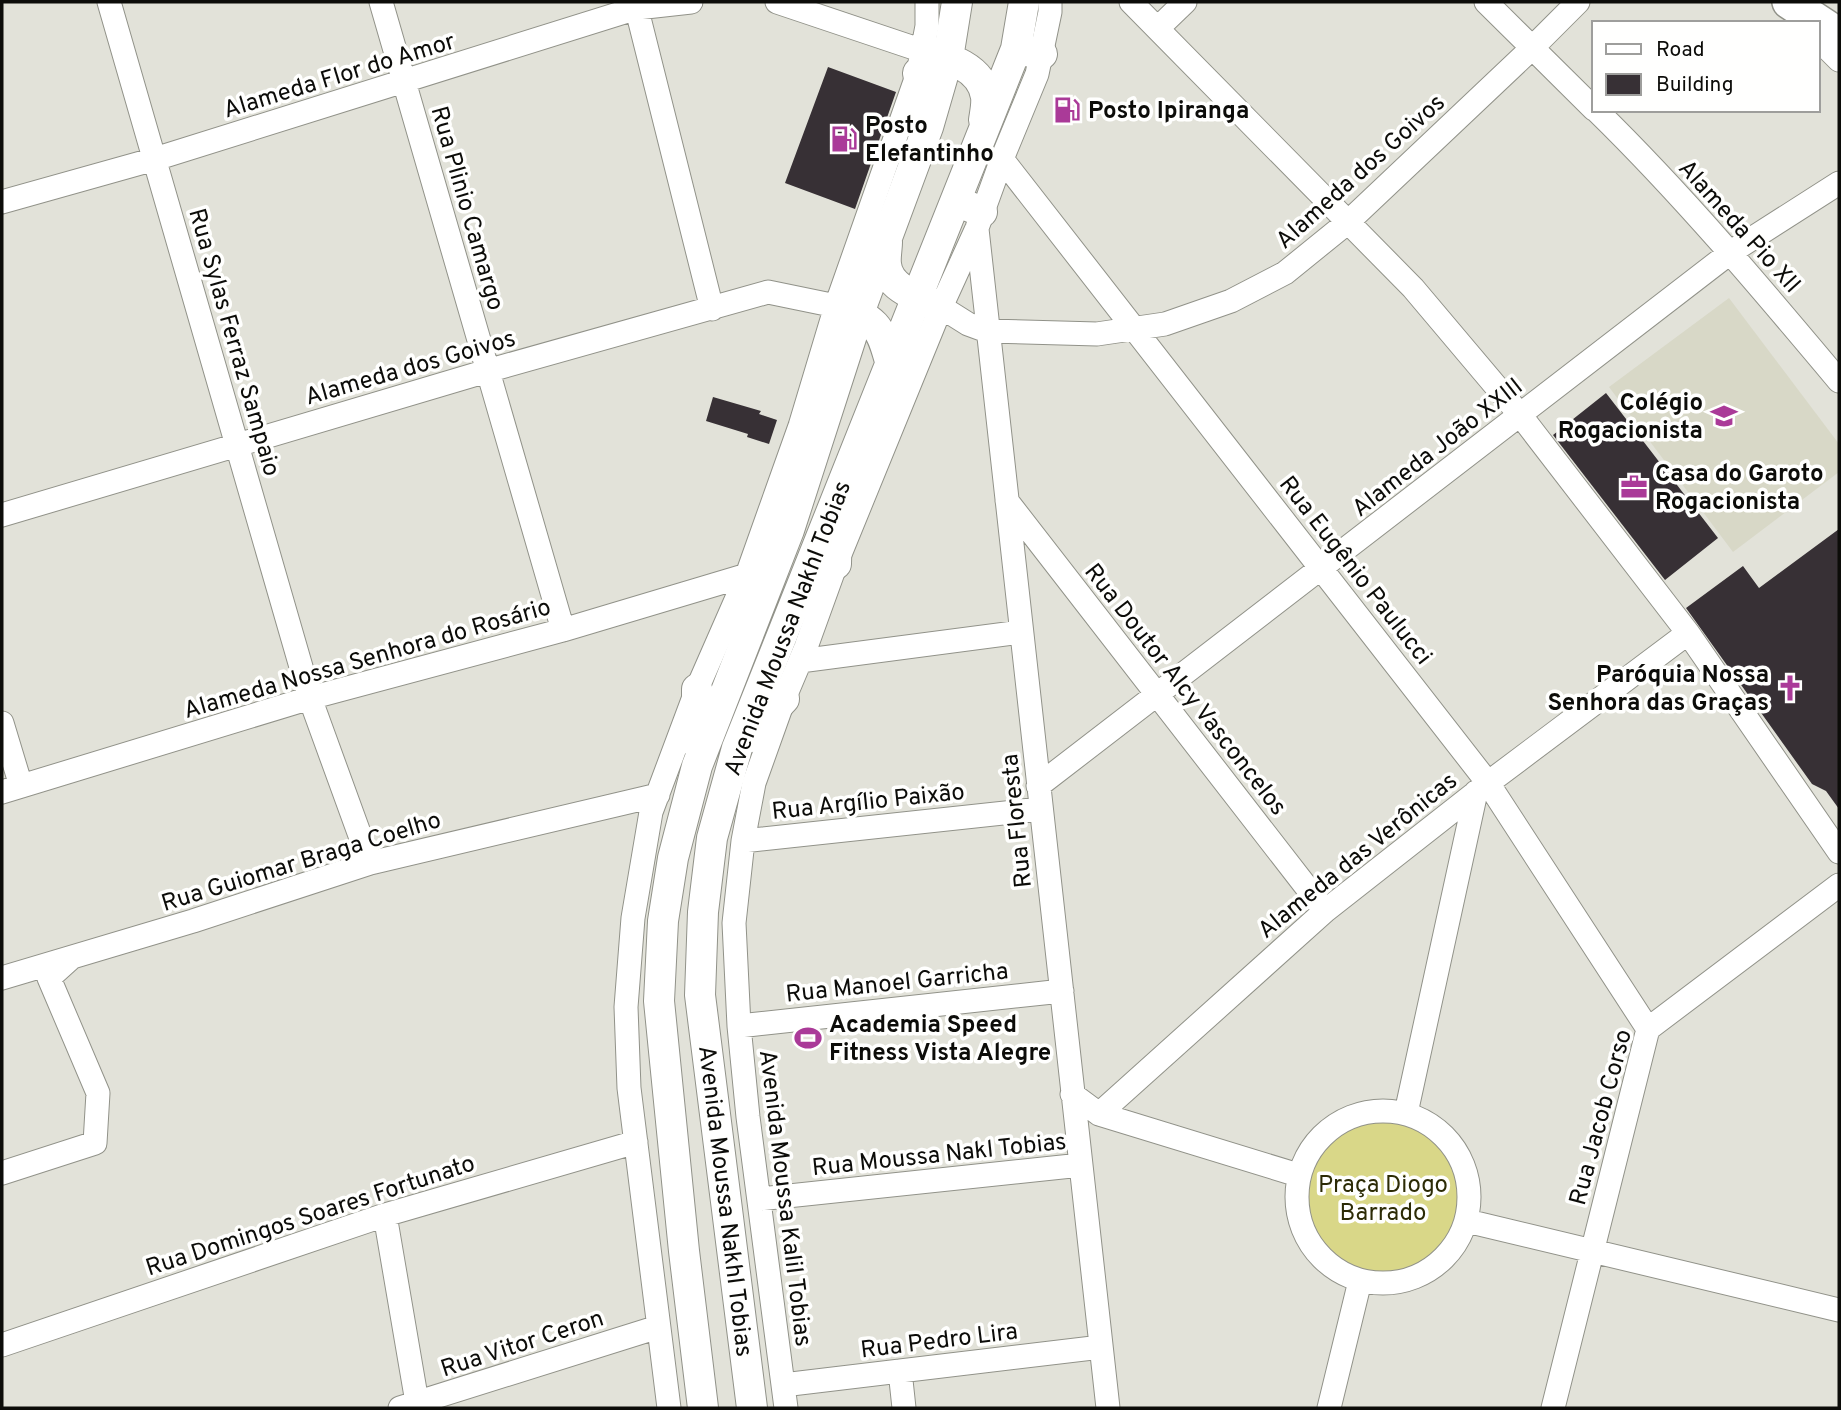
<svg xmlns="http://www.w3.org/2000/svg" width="1841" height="1410" font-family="Overpass,sans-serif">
<rect width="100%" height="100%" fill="#e2e2d9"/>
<!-- built -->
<path fill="#d8d8c7" d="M 1729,298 L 1839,444 L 1839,472 L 1733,552 L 1609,387 Z"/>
<!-- green -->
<path fill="#d9d788" d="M1300 1197a83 83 0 1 1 166 0a83 83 0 1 1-166 0Z"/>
<!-- building -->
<path fill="#373035" d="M 828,67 L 896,92 L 855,209 L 785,183 Z
M 1606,393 L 1718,538 L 1665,580 L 1553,435 Z
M 713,397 L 761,411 L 759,414 L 777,420 L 769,444 L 747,437 L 748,434 L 706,421 Z
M 1839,529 L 1839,809 L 1826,791 L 1812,784 L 1686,608 L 1743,566 L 1759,588 Z"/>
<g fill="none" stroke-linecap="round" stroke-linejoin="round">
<!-- minor casing -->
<g stroke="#919289" stroke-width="25">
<path id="minor" d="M 109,2 L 310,698 L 370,863
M 381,2 L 563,630
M 635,2 L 712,309
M 777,2 L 923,51
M 1131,2 L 1413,288 L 1521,416 L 1688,633 L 1839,852
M 1486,2 L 1594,109
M 1158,28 L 1185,2
M 1818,39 L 1839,60
M 1596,110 C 1683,195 1761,288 1839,381
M 1002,159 L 1488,783 L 1648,1029
M 2,202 L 155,159 L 637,8 L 691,2
M 977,229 L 1108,1408
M 941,307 L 968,324 L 987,331 L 1097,334 L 1165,324 L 1231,301 L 1285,273 L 1348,222 L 1532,48 L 1578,2
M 1007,501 L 1325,911
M 2,515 L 487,371 L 768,292 L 836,306
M 800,661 L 1021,632
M 2,723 L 21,786
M 1038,786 L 1731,252 L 1839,183
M 2,792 L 310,698 L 563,630 L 747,575
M 743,841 L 1041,809
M 2,978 L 193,921 L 370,863 L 658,795
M 739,1026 L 1062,991
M 1072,1094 L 1099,1114 L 1325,911 L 1488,783 L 1688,633
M1297 1197a86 86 0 1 1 172 0a86 86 0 1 1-172 0Z
M 1406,1113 L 1476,792
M 1099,1114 L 1298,1175
M 2,1173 L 95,1143 L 98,1093 L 49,978 L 70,959
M 760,1199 L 1081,1165
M 385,1215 L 418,1408
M 1467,1221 L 1839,1310
M 2,1345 L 385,1215 L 636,1142
M 900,1371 L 904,1408
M 783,1385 L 1101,1347
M 400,1408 L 658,1327
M 669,1408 L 629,1088 L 626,1007 L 633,918 L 651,812 L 697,689 L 747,575 L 800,426 L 836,306 L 918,73 L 927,26 L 927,2
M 786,1408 L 748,1117 L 739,1026 L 734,923 L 743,841 L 754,783 L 784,699 L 806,647 L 836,564 L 941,307 L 977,228 L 1002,159 L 1037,74 L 1050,12 L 1050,2
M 1329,1408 L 1360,1281
M 1553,1408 L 1648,1029 L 1839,885"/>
</g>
<!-- major casing -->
<g stroke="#919289" stroke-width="32">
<path id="major" d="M 1016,49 L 1042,54
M 923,51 C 949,58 982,67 986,97 C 987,104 985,113 984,120
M 918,73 L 927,120
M 956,201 L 982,212
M 887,242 C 887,249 885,257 886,264 C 888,290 922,298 941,307
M 836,306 C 876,319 880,324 891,365
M 836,564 L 837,516
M 697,689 L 697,744
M 747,738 L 784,699
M 703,1408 L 684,1251 L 659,1001 L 663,921 L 673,858 L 697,766 L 789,530 L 859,313 L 928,127 L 948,58 L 957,2
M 752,1408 L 700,995 L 703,912 L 712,838 L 737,748 L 1016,49 L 1024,2"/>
</g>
<!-- highway casing -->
<g stroke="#919289" stroke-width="36">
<path id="highway" d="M 1789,2 L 1839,35"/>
</g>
<!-- minor -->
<use href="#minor" stroke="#fff" stroke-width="23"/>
<!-- major -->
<use href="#major" stroke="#fff" stroke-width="30"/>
<!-- highway -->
<use href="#highway" stroke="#fff" stroke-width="33"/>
</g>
<!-- icons -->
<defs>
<g id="fuel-bare" transform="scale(2.1)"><path d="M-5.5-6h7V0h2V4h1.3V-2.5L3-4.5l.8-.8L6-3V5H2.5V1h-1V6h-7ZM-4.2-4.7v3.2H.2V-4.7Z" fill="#aa3a98" stroke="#fffffe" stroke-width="2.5" paint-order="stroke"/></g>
<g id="school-bare" transform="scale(2.1)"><path d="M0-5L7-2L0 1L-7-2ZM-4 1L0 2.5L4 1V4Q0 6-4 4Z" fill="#aa3a98" stroke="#fffffe" stroke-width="2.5" paint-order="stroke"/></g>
<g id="office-bare" transform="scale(2.1)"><path d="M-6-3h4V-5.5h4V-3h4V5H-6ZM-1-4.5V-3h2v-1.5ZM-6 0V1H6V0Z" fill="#aa3a98" stroke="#fffffe" stroke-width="2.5" paint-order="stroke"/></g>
<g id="church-bare" transform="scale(2.1)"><path d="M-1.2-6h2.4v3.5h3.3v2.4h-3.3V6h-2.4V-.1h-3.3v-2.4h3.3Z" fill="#aa3a98" stroke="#fffffe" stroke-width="2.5" paint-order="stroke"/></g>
<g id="stadium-bare" transform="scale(2.1)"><path d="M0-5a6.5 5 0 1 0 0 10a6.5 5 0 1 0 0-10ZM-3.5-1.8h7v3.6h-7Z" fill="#aa3a98" stroke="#fffffe" stroke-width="2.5" paint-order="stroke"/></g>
</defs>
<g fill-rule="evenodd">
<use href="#fuel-bare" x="1067" y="110"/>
<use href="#fuel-bare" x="844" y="139"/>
<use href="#school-bare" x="1724" y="416"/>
<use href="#office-bare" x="1634" y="487"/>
<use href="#church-bare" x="1790" y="688"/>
<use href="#stadium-bare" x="808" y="1038"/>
</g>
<g text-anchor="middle" stroke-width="7" stroke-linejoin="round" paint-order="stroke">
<!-- street labels -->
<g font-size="24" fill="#0c0c09" stroke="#fffffe">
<text transform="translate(339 75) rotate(-17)" y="8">Alameda Flor do Amor</text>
<text transform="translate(1360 171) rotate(-42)" y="8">Alameda dos Goivos</text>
<text transform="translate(468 208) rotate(74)" y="8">Rua Plinio Camargo</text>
<text transform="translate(1740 226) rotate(48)" y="8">Alameda Pio XII</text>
<text transform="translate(235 342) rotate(74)" y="8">Rua Sylas Ferraz Sampaio</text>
<text transform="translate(410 367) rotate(-16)" y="8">Alameda dos Goivos</text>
<text transform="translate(1437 447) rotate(-38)" y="8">Alameda João XXIII</text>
<text transform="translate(1356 570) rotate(52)" y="8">Rua Eugênio Paulucci</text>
<text transform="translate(787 628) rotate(-69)" y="8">Avenida Moussa Nakhl Tobias</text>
<text transform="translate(367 658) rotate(-16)" y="8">Alameda Nossa Senhora do Rosário</text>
<text transform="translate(1186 689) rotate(52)" y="8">Rua Doutor Alcy Vasconcelos</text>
<text transform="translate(868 801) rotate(-6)" y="8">Rua Argílio Paixão</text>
<text transform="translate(1016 821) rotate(-96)" y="8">Rua Floresta</text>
<text transform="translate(1357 855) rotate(-39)" y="8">Alameda das Verônicas</text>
<text transform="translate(301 861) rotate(-17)" y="8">Rua Guiomar Braga Coelho</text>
<text transform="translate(897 982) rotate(-6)" y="8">Rua Manoel Garricha</text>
<text transform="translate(1600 1117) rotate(-75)" y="8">Rua Jacob Corso</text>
<text transform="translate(939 1154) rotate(-6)" y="8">Rua Moussa Nakl Tobias</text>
<text transform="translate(786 1198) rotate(83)" y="8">Avenida Moussa Kalil Tobias</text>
<text transform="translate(726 1201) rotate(83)" y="8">Avenida Moussa Nakhl Tobias</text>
<text transform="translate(310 1215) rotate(-18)" y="8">Rua Domingos Soares Fortunato</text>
<text transform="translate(939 1340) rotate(-7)" y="8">Rua Pedro Lira</text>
<text transform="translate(522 1343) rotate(-18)" y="8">Rua Vitor Ceron</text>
</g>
<!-- poi labels -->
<g font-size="24" font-weight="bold" fill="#0c0c09" stroke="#fffffe" text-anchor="start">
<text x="1088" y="118">Posto Ipiranga</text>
<text x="865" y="133">Posto<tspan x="865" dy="28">Elefantinho</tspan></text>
<text x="1703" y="410" text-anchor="end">Colégio<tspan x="1703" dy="28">Rogacionista</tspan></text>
<text x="1655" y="481">Casa do Garoto<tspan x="1655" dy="28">Rogacionista</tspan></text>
<text x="1769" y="682" text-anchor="end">Paróquia Nossa<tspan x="1769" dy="28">Senhora das Graças</tspan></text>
<text x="829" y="1032">Academia Speed<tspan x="829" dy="28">Fitness Vista Alegre</tspan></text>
</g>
<!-- park labels -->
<g font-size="24" fill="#2c2b05" stroke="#fffffe">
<text x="1383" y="1192">Praça Diogo<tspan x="1383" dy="28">Barrado</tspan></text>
</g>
</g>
<!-- border -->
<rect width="1841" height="1410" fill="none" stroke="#0c0c09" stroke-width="7"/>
<!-- legend -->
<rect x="1592" y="21" width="228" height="91" fill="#fffffe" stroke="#9e9e9c" stroke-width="2"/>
<rect x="1606" y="44" width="35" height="10" fill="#ffffff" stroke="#9e9e9c" stroke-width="2"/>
<text x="1656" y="56" font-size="21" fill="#0c0c09">Road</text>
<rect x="1606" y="74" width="35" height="21" fill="#373035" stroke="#9e9e9c" stroke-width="2"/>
<text x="1656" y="91" font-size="21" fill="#0c0c09">Building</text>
</svg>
